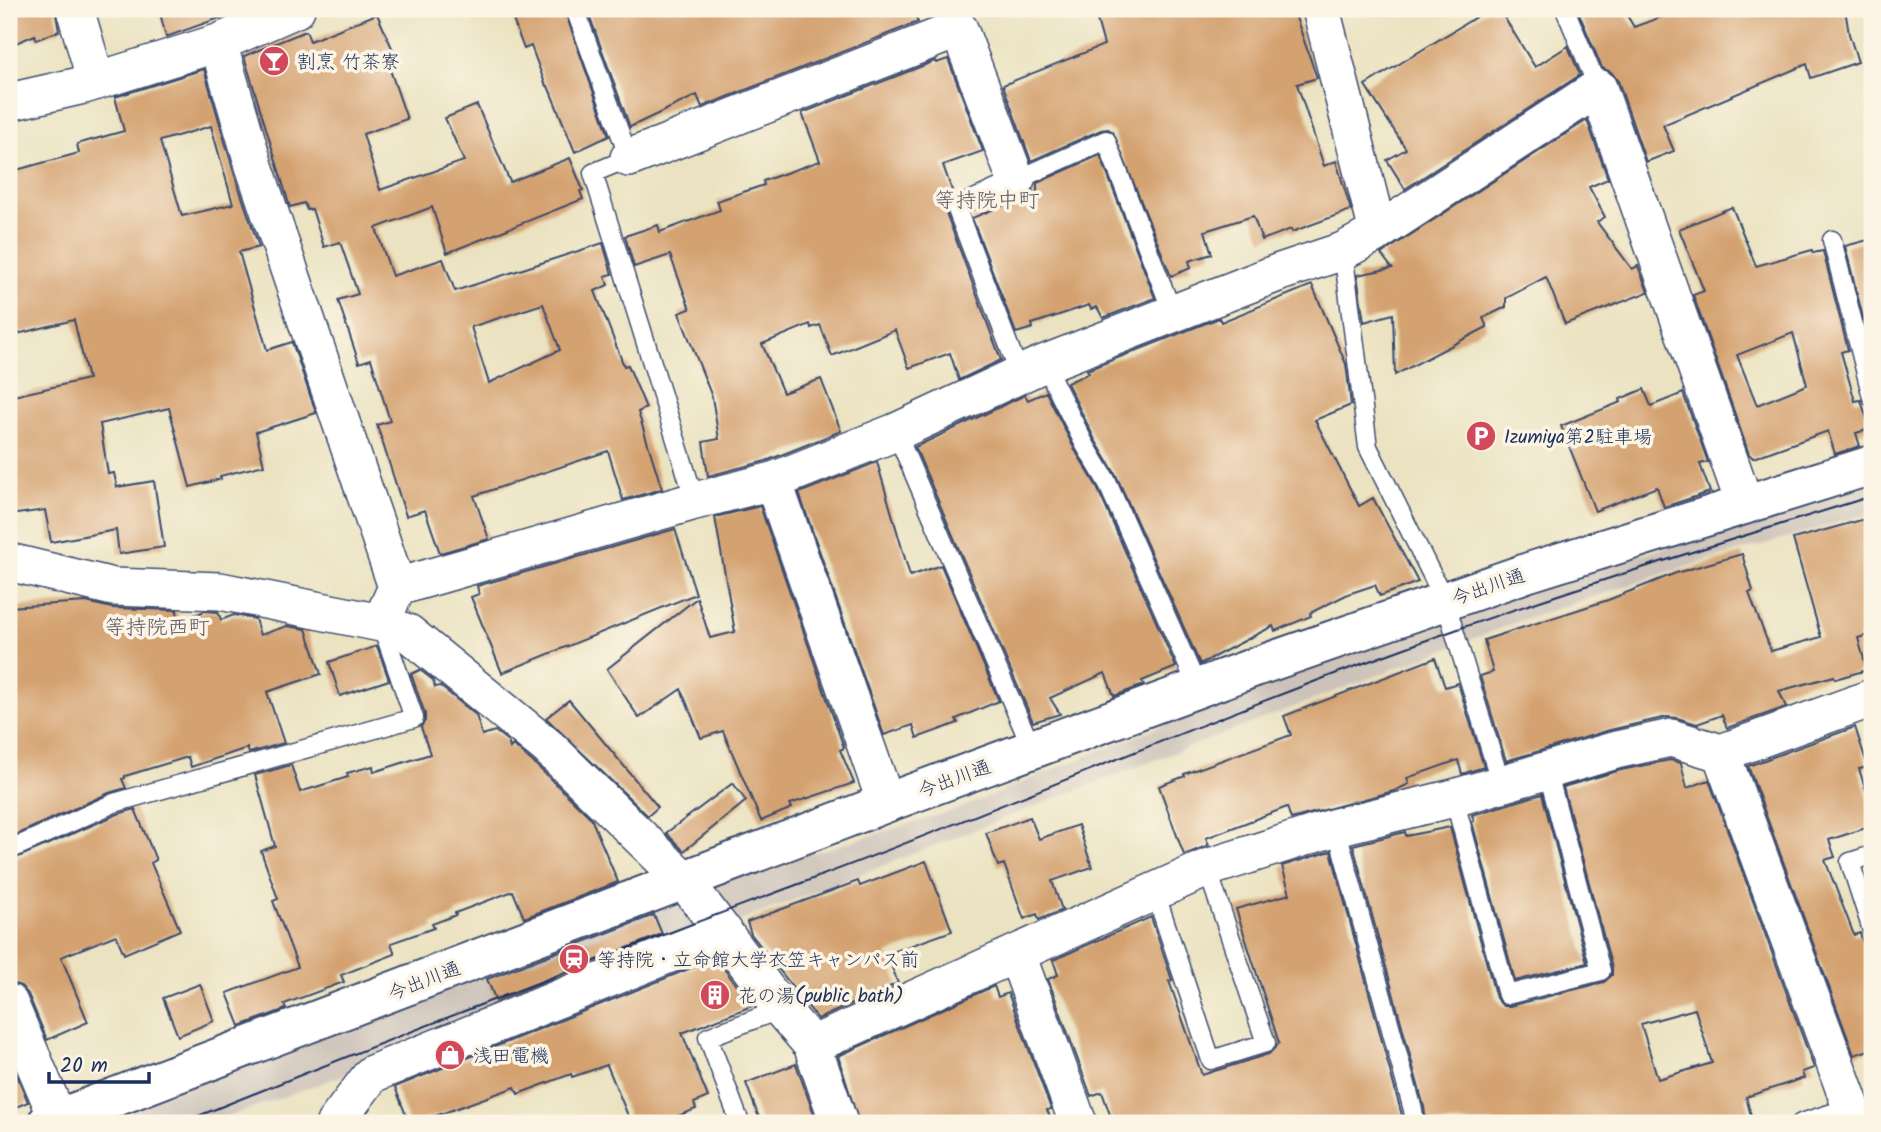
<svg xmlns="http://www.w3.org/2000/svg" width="1881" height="1132" font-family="Kalam,'Klee One',sans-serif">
<rect width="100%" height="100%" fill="#fcf5e5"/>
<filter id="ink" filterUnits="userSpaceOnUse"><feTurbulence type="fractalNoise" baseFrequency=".0143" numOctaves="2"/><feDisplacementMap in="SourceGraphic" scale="14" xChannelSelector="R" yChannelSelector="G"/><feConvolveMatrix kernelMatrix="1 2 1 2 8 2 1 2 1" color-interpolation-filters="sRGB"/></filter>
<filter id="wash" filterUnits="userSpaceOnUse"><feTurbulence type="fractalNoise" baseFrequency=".00686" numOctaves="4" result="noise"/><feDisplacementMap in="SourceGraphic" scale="28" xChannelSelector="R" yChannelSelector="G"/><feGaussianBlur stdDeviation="1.57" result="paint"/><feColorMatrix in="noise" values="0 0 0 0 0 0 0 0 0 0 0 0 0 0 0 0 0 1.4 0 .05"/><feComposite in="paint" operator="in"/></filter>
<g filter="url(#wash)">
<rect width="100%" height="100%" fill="#eae2c0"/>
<!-- industrial -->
<path fill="#ccc2b9" d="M 1872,483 L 1872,513 L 1672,571 L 1519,621 L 1074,791 L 366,1067 L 210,1123 L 93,1123 L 662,899 L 958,809 L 1280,677 L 1466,610 Z"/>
<g id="blocks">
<!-- building -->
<path fill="#d4a271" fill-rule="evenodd" d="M 9,9 L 55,9 L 59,31 L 36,40 L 35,35 L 16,43 L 9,24 Z
M 159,9 L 229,9 L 231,14 L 166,37 Z
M 509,9 L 564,9 L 609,136 L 575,152 L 548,86 L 546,86 L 531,46 L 524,49 Z
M 587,9 L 912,9 L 918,22 L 702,107 L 697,95 L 630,127 Z
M 1094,9 L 1293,9 L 1317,78 L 1297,84 L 1324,166 L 1336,161 L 1351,210 L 1292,232 L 1291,229 L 1262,240 L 1253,216 L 1205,231 L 1212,254 L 1189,261 L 1191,268 L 1171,276 L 1113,132 L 1108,129 L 1101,130 L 1031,161 L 1003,85 L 1104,45 Z
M 1489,9 L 1499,9 L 1535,67 L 1568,46 L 1580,75 L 1405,189 L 1387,160 L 1406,149 L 1365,85 Z
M 1577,9 L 1623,9 L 1634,27 L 1683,9 L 1845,9 L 1849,34 L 1858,62 L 1811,78 L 1807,64 L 1663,125 L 1674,151 L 1646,162 L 1618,81 L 1611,72 L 1602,68 Z
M 377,14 L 396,57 L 387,61 L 407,119 L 363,134 L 380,190 L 464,161 L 445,118 L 477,105 L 510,182 L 570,158 L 583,190 L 580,191 L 583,199 L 447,253 L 432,207 L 376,228 L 392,276 L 443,259 L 455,291 L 603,243 L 612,274 L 605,276 L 608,285 L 595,291 L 624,366 L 628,365 L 646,408 L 638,412 L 662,489 L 623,500 L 608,451 L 474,496 L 489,539 L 440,553 L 425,510 L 406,516 L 377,425 L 390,421 L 371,359 L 359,363 L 338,300 L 358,294 L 340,242 L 324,247 L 312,209 L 307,210 L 304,203 L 290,207 L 244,56 L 306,31 L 310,41 ZM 543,304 L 560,350 L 489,383 L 471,327 Z
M 948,59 L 983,151 L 943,165 L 954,196 L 947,201 L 945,210 L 1001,360 L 959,380 L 950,353 L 909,368 L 895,330 L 832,356 L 820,325 L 811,328 L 810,324 L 762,344 L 783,393 L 821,379 L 841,431 L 766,461 L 708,476 L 703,442 L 719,439 L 712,397 L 679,313 L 690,309 L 670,255 L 634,267 L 625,236 L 658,225 L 660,232 L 720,210 L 717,201 L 764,185 L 763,181 L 820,161 L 802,113 L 935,61 L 936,63 Z
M 204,69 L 234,173 L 259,247 L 239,252 L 267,350 L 292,342 L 316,413 L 256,432 L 264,465 L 220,476 L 221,479 L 190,487 L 169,408 L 100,424 L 108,474 L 114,473 L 117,487 L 154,481 L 164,547 L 119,554 L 116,530 L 51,542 L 45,510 L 9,515 L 9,397 L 88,379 L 74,320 L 9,336 L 9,172 L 79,153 L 77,144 L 124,131 L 115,97 ZM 211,126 L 233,204 L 182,216 L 160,141 Z
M 1587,120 L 1608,179 L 1589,187 L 1605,217 L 1597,222 L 1632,269 L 1638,266 L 1648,292 L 1565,324 L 1546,277 L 1506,298 L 1506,307 L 1483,318 L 1487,327 L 1395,375 L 1393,314 L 1364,322 L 1357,275 L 1392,268 L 1381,254 Z
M 1100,155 L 1155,298 L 1103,318 L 1097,307 L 1091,309 L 1089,305 L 1032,324 L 1033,328 L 1016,333 L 972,218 L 1014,201 L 1024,199 L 1037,192 L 1037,183 Z
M 1732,207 L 1756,266 L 1812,250 L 1813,253 L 1823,251 L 1848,350 L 1841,352 L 1855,401 L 1861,400 L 1870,429 L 1856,433 L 1860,446 L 1835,454 L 1828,431 L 1753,458 L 1749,454 L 1693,295 L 1704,291 L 1679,229 ZM 1793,333 L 1807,385 L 1757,405 L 1737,355 Z
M 1872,239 L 1872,344 L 1870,345 L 1845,246 Z
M 1312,285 L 1346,364 L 1351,405 L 1315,420 L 1359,506 L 1373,498 L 1418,582 L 1380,596 L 1375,585 L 1348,594 L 1310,613 L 1311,616 L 1275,631 L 1273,626 L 1200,664 L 1116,475 L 1095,440 L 1067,383 L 1089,373 L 1087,370 L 1219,318 L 1221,322 Z
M 1644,389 L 1651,406 L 1683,393 L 1708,462 L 1700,464 L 1710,492 L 1664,507 L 1657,487 L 1595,511 L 1561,426 L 1621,402 L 1620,399 Z
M 1046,392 L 1075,450 L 1096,485 L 1176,667 L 1142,681 L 1144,685 L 1114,696 L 1105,673 L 1050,698 L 1060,714 L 1033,722 L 915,447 L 1025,395 L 1028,400 Z
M 877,462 L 910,576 L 941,565 L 999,701 L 956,719 L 958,723 L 917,738 L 913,725 L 884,735 L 799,493 Z
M 760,506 L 844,748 L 840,750 L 854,783 L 790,804 L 792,808 L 761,821 L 723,731 L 701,738 L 681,689 L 639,718 L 607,669 L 697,598 L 710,638 L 735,632 L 715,517 Z
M 1872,517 L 1872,634 L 1858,638 L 1867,670 L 1835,679 L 1834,676 L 1779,691 L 1786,707 L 1727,728 L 1722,715 L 1697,724 L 1677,718 L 1667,717 L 1610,730 L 1506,761 L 1480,676 L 1493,672 L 1484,640 L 1608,600 L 1676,573 L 1742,554 L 1753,591 L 1749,593 L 1771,651 L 1821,637 L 1793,539 Z
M 675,529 L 696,594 L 502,673 L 471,597 L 479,594 L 477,586 Z
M 86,602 L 112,608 L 177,610 L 178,621 L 205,611 L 218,612 L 221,620 L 234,615 L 255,619 L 260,635 L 287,626 L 306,629 L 321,674 L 267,692 L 284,743 L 249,753 L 247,748 L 191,767 L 188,757 L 125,776 L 125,778 L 122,779 L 126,788 L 109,793 L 9,838 L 9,607 Z
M 377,646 L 389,680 L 340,696 L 329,662 Z
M 1435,658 L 1445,687 L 1458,683 L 1484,767 L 1462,774 L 1458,760 L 1407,778 L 1409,784 L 1394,791 L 1291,819 L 1287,807 L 1206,838 L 1209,845 L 1184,855 L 1159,786 L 1185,776 L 1184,774 L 1291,735 L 1284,716 Z
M 420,670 L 433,680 L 435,687 L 440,686 L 476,715 L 482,735 L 495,731 L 508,741 L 510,748 L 513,745 L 534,763 L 591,818 L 618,882 L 524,918 L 513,891 L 455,913 L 456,915 L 432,924 L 434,928 L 391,943 L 395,954 L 341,975 L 344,982 L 284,1004 L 286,1009 L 240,1026 L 227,993 L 298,967 L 273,901 L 278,899 L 261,851 L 275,846 L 255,775 L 291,765 L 300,792 L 348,777 L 347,773 L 373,766 L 374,772 L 430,754 L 421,727 L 425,721 L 425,714 L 411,674 Z
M 569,700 L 658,807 L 648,816 L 546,718 Z
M 1855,727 L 1868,767 L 1859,769 L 1872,809 L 1872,826 L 1829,840 L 1835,857 L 1825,860 L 1854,935 L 1860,933 L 1872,972 L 1872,1049 L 1854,1055 L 1748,766 Z
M 1670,760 L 1681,763 L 1687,788 L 1709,780 L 1814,1068 L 1802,1072 L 1804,1078 L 1746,1097 L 1753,1123 L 1426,1123 L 1424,1107 L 1353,845 L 1405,832 L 1406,836 L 1450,827 L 1496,998 L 1503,1006 L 1510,1006 L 1604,982 L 1612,975 L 1612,968 L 1563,787 L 1621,770 ZM 1695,1009 L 1712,1063 L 1658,1079 L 1641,1024 Z
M 733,783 L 746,801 L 684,851 L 666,833 Z
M 1542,794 L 1587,963 L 1515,981 L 1472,822 L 1474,821 L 1472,815 Z
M 135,809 L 156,860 L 151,863 L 180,930 L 124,954 L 116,935 L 61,957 L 88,1022 L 47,1040 L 28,994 L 21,986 L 9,982 L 9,861 L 118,814 Z
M 1030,817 L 1039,839 L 1078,825 L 1092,867 L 1052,881 L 1062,910 L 1039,920 L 1037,914 L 1024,919 L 1004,864 L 998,866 L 986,833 Z
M 1331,851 L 1404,1123 L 1113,1123 L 1102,1092 L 1091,1096 L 1048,979 L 1058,975 L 1053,960 L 1151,917 L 1172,980 L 1169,981 L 1202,1075 L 1269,1054 L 1279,1043 L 1236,909 L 1290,894 L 1282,866 Z
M 926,861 L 952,931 L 887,954 L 898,983 L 818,1019 L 751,934 L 747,922 L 858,881 L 860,886 Z
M 654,915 L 662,934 L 496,1001 L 487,979 Z
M 716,958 L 752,1006 L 682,1033 L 708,1097 L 694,1103 L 696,1109 L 660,1123 L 631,1123 L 607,1065 L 572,1077 L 571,1074 L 518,1094 L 515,1087 L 416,1123 L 409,1123 L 395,1087 Z
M 200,984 L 214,1021 L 178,1036 L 163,998 Z
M 994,986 L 998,997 L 1008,993 L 1051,1109 L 1047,1110 L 1053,1123 L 859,1123 L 838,1056 Z
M 9,1056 L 28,1102 L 9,1110 Z
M 796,1064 L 817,1123 L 761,1123 L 746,1083 Z"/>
</g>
</g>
<g filter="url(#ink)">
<use href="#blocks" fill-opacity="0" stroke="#3a4a6d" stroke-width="2"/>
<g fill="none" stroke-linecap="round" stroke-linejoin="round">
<!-- service casing -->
<g stroke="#3a4a6d" stroke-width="21">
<path id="service" d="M 575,9 L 629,158 L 593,173 L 695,501
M 1565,9 L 1598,88
M 1832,240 L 1872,397
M 1343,251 L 1368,447 L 1445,601 L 1501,784
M 1044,363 L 1085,445 L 1106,480 L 1198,688
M 1020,375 L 956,207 L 1106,140 L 1173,314
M 896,432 L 1032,749
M 1454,798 L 1507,995 L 1601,971 L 1547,770
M 1336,827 L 1413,1110 L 1415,1123
M 9,850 L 114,803 L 414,718 L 381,623
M 1872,855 L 1850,862 L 1872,930
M 1155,892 L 1211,1060 L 1266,1043 L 1207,868
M 740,1123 L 708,1037 L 781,1009
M 1801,1123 L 1851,1107"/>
</g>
<!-- minor casing -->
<g stroke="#3a4a6d" stroke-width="40">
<path id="minor" d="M 75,9 L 96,81
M 1321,9 L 1378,232
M 218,43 L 254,166 L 397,587
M 9,102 L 84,85 L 218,43 L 296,9
M 629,158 L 959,29 L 1016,180
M 773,481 L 886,803
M 9,562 L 113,587 L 220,591 L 381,623 L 408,633 L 548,747 L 684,880 L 781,1009 L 812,1045 L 1207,868 L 1336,827 L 1454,798 L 1616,750 L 1671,738 L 1721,753 L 1872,698
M 381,623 L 397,587 L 695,501 L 773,481 L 896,432 L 1036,367 L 1280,272 L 1343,251 L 1378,232 L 1598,88 L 1745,505
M 1721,753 L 1857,1123
M 1017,955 L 1078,1123
M 9,1003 L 58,1119
M 812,1045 L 839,1123
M 335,1123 L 372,1074 L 724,932"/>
</g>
<!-- tertiary casing -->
<g stroke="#3a4a6d" stroke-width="42">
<path id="tertiary" d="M 47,1123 L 886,803 L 1255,667 L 1529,572 L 1872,465"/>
</g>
<!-- service -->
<use href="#service" stroke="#fff" stroke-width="18"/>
<!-- minor -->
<use href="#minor" stroke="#fff" stroke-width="37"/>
<!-- tertiary -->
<use href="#tertiary" stroke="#fff" stroke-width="38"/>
<!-- tram -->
<path stroke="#1b2f5e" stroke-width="2" d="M 181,1123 C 391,1038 603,957 815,878 C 1030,797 1241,705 1458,629 C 1595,581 1734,539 1872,496"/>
</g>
</g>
<!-- icons -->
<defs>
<g id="bar-disc" transform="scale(1.575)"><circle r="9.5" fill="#d1495b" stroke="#fcf5e5"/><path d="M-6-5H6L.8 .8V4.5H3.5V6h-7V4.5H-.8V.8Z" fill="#fff"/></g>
<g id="parking-disc" transform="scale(1.575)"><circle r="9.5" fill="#d1495b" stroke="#fcf5e5"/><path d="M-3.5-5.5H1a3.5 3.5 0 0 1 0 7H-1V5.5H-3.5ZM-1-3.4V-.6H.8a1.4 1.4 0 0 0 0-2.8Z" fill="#fff"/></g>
<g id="station-disc" transform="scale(1.575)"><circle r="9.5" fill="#d1495b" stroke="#fcf5e5"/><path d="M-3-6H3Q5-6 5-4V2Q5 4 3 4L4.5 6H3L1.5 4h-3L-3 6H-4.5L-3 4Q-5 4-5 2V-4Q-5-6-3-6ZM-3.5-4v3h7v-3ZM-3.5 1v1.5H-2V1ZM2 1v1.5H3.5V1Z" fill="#fff"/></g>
<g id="building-disc" transform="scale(1.575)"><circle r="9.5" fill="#d1495b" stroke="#fcf5e5"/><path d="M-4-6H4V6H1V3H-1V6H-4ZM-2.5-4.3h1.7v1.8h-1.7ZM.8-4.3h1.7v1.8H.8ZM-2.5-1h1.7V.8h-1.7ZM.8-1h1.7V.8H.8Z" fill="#fff"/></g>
<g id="shop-disc" transform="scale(1.575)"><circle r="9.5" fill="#d1495b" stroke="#fcf5e5"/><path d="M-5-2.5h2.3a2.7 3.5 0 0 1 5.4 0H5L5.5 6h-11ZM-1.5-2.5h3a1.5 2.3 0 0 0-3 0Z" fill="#fff"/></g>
</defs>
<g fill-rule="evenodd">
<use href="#bar-disc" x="274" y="61"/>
<use href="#parking-disc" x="1481" y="436"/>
<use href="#station-disc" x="574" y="959"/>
<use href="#building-disc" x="715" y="995"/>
<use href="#shop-disc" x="450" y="1055"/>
</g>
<g text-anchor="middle" stroke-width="7" stroke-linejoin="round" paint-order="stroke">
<!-- poi labels -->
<g font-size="19" fill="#1b2f5e" stroke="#fcf5e5" text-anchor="start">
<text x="297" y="68">割烹 竹茶寮</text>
<text x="1504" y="443">Izumiya第2駐車場</text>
<text x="597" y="966">等持院・立命館大学衣笠キャンパス前</text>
<text x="738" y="1002">花の湯(public bath)</text>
<text x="473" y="1062">浅田電機</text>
</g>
<!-- street labels -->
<g font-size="19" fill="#1b2f5e" stroke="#fcf5e5">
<text transform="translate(1488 586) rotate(-19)" y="7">今出川通</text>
<text transform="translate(954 778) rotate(-20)" y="7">今出川通</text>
<text transform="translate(424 980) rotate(-21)" y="7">今出川通</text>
</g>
<!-- neighbourhood labels -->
<g font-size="21" fill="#5c5765" stroke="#fcf5e5">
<text x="987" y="207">等持院中町</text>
<text x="157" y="634">等持院西町</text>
</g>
</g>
<!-- margin -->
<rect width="1881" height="1132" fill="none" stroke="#fcf5e5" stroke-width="35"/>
<!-- scale -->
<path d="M49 1072v10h100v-10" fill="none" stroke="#1b2f5e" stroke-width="3.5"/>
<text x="60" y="1072" font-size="21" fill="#1b2f5e" stroke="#fcf5e5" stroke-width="5" paint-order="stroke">20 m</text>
</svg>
